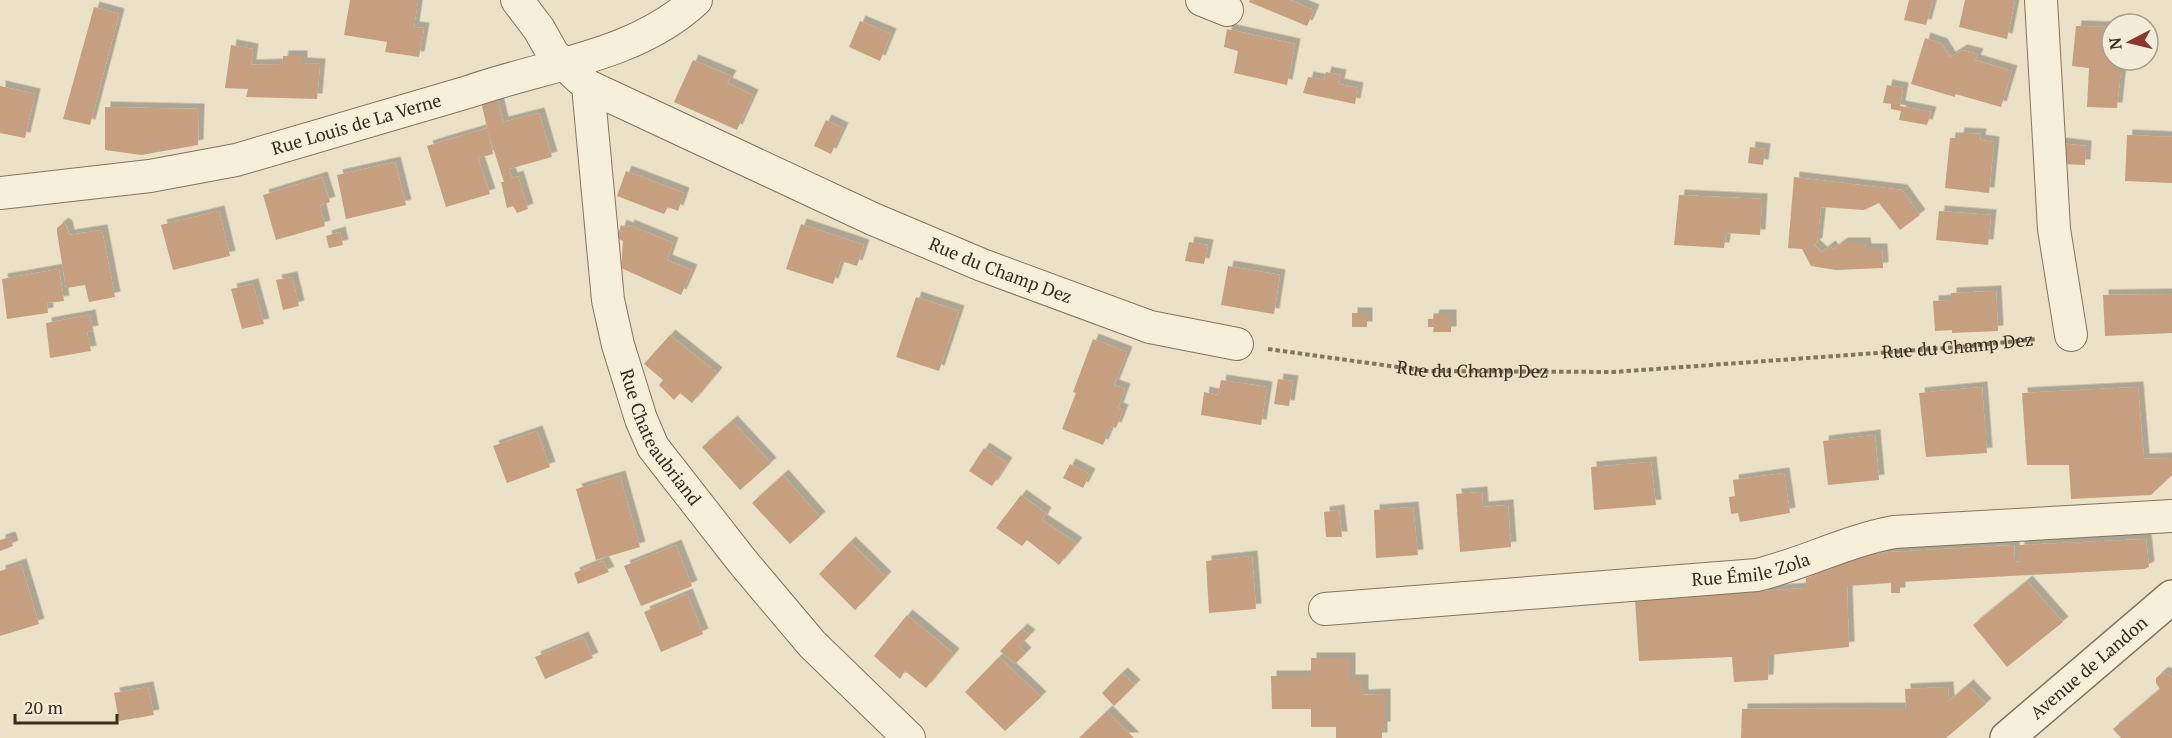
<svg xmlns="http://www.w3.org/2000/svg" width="2172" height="738" font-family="'PT Serif',serif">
<defs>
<filter id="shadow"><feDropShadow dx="5.5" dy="-5.5" stdDeviation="0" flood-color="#0004"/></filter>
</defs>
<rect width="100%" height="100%" fill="#ebe1c7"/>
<!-- building -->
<path fill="#c69f80" filter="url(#shadow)" d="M 350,0 L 418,0 L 414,27 L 424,28 L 419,57 L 385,52 L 387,42 L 344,35 Z
M 1250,0 L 1290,0 L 1314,10 L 1307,26 L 1249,2 Z
M 1909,0 L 1933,0 L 1926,25 L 1904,20 Z
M 1965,0 L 2015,0 L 2007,39 L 1959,27 Z
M 94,7 L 119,14 L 90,125 L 63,119 Z
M 860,21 L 891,34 L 880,61 L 849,47 Z
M 2076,26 L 2112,27 L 2112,60 L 2122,60 L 2117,108 L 2087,107 L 2089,68 L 2072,66 Z
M 1227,29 L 1295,44 L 1287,85 L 1234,73 L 1238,51 L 1224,47 Z
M 1925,38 L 1942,44 L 1950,57 L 1962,50 L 1978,54 L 1975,60 L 2012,71 L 2001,107 L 1955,94 L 1955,97 L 1911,84 Z
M 231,45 L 253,49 L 251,65 L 282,64 L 283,56 L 302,56 L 302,63 L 320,64 L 317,99 L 246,97 L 248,89 L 225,88 Z
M 693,60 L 731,76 L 727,83 L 753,95 L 737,130 L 674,102 Z
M 1326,72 L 1341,75 L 1339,84 L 1358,88 L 1355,104 L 1303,93 L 1308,77 L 1324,80 Z
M 1887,85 L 1903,88 L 1900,106 L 1931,112 L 1927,125 L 1899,120 L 1901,111 L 1891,109 L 1891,104 L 1883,103 Z
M 0,86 L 35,94 L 25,138 L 0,133 Z
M 497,97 L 503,122 L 539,113 L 552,157 L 509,169 L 512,178 L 518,176 L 528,209 L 517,213 L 513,206 L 507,208 L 501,182 L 504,182 L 488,132 L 493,154 L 478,158 L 490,194 L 446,207 L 427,146 L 487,128 L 481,101 Z
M 105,107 L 199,109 L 198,145 L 141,155 L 105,150 Z
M 826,120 L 843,128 L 831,154 L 814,146 Z
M 1959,133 L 1981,134 L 1980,140 L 1994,142 L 1989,193 L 1945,188 L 1950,138 L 1958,138 Z
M 2127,135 L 2172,137 L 2172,183 L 2125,181 Z
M 2059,143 L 2086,146 L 2085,165 L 2060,164 Z
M 1750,147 L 1765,149 L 1763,165 L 1748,163 Z
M 395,162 L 406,205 L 346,219 L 337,175 Z
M 626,171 L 684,193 L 678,211 L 668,207 L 664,214 L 617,196 Z
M 322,177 L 330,202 L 320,205 L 325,226 L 276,240 L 263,195 Z
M 1794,177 L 1902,190 L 1920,215 L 1900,230 L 1879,203 L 1864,210 L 1821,207 L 1817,243 L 1814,245 L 1822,252 L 1830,246 L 1833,250 L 1842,243 L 1865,243 L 1866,249 L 1882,249 L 1883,268 L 1836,270 L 1811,266 L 1802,249 L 1788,248 Z
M 1679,195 L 1762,199 L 1760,235 L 1726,233 L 1724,248 L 1674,245 Z
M 219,211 L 230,256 L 173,270 L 161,225 Z
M 1939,211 L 1991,215 L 1988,245 L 1936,240 Z
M 63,223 L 67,226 L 69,235 L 102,230 L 115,297 L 89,302 L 85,285 L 66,288 L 57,232 L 57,228 Z
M 801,224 L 864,245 L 857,266 L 841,261 L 833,284 L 786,269 Z
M 621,225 L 628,228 L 629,225 L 673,243 L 667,260 L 692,270 L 681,295 L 621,268 L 623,241 L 617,238 Z
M 340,232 L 343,245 L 329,248 L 326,236 Z
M 1189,242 L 1208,245 L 1204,264 L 1185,261 Z
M 1228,266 L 1280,275 L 1274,314 L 1221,305 Z
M 59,269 L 64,301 L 47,303 L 48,313 L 7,319 L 2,279 Z
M 292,277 L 299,306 L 283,310 L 276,280 Z
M 253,284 L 264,324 L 242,329 L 231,289 Z
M 1996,291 L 1998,331 L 1952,333 L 1952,330 L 1935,331 L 1933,301 L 1951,300 L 1951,293 Z
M 2172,294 L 2172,333 L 2105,336 L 2103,295 Z
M 916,297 L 959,311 L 939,371 L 896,357 Z
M 1352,313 L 1367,313 L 1367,327 L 1352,327 Z
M 90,315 L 93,331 L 87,332 L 91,351 L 50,358 L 46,323 Z
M 1434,315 L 1451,315 L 1451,332 L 1433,332 L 1434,327 L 1428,327 L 1428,319 L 1433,319 Z
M 670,335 L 717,373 L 692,403 L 680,393 L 674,400 L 659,385 L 663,380 L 644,364 Z
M 1093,339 L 1127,352 L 1114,385 L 1125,389 L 1118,408 L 1123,410 L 1116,428 L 1111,426 L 1103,445 L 1062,429 L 1076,393 L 1073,392 Z
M 1278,379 L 1293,381 L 1289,406 L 1274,404 Z
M 1221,380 L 1267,387 L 1261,425 L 1201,415 L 1204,392 L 1218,395 Z
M 1982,387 L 1987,453 L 1926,457 L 1919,393 Z
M 2138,387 L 2144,459 L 2172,458 L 2172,475 L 2151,495 L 2071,499 L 2069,465 L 2027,465 L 2022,393 Z
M 732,421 L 771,463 L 740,490 L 702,447 Z
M 537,431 L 550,467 L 507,483 L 493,446 Z
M 1875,435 L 1879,480 L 1828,485 L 1823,441 Z
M 984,448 L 1007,463 L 992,486 L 969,471 Z
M 1651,462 L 1656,505 L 1594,510 L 1591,467 Z
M 1070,464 L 1090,474 L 1083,488 L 1063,478 Z
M 1784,473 L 1790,513 L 1740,522 L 1738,513 L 1731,514 L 1729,497 L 1735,496 L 1733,480 Z
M 783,475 L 820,517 L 790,544 L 752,503 Z
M 620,476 L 640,547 L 596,560 L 576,489 Z
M 1482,492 L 1483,507 L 1508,505 L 1511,547 L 1460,552 L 1456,494 Z
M 1021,495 L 1046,513 L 1042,520 L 1077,543 L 1059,565 L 1027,540 L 1022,546 L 996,528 Z
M 1413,507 L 1418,555 L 1376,558 L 1374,510 Z
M 1339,510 L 1342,537 L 1326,537 L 1324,512 Z
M 10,537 L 13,546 L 0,551 L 0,540 Z
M 2146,539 L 2149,567 L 2144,569 L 1900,582 L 1900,593 L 1891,593 L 1891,583 L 1847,586 L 1849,647 L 1769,655 L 1768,680 L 1734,682 L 1732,657 L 1639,661 L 1635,599 L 1806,588 L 1806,578 L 1873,553 L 2014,545 L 2015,561 L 2019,562 L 2019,545 Z
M 850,542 L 886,577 L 855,610 L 819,574 Z
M 676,545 L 692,586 L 641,606 L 624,566 Z
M 1252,556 L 1256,609 L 1209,613 L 1206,561 Z
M 603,561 L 609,572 L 578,584 L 574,573 Z
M 21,564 L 39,624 L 0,636 L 0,571 Z
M 2027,581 L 2063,622 L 2007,667 L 1973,625 Z
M 687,594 L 703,634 L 661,652 L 644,612 Z
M 907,615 L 954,654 L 926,688 L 905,671 L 900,679 L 874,656 Z
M 1022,629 L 1030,635 L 1019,646 L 1026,653 L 1015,664 L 1000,651 Z
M 583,637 L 593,658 L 545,679 L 535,657 Z
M 999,657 L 1041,697 L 1005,731 L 965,692 Z
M 1311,658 L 1350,658 L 1350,680 L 1363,680 L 1363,695 L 1385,694 L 1385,727 L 1382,727 L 1382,738 L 1336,738 L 1336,727 L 1311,727 L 1311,709 L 1272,709 L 1271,676 L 1311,676 Z
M 2163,672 L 2172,677 L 2172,738 L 2121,738 L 2113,729 L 2160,689 L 2156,683 L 2156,678 Z
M 1122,673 L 1135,685 L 1114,706 L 1102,693 Z
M 1968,685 L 1986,704 L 1946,738 L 1741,738 L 1742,709 L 1906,708 L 1905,689 L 1948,687 L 1949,701 Z
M 148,687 L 154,715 L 119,721 L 114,693 Z
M 1107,711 L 1134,738 L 1079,738 Z"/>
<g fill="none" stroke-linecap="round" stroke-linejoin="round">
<!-- minor casing -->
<g stroke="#85745e" stroke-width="34">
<g id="minor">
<path id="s2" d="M 517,0 L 539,29 L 553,54 L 588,86 L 608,300 L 618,345 L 641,419 L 653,447 L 742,561 L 812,644 L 909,738"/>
<path d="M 1202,0 L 1227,10"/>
<path d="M 2041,0 L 2054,229 L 2071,335"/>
<path id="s3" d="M 588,86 L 873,219 L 982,265 L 1150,327 L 1237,344"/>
<path id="s4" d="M 0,193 L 150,176 L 236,160 L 468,92 C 544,65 635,57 696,0"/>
<path id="s5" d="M 1325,609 L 1757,575 C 1803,564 1846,541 1894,532 L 2172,516"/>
</g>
</g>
<!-- tertiary casing -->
<g stroke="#85745e" stroke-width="36">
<g id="tertiary">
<path id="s6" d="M 2007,738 L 2172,597"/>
</g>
</g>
<!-- path -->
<path stroke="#85745e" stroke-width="4" stroke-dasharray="4.5 3" stroke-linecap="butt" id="s1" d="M 1268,349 L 1426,371 L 1614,372 L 1960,347 L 2037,339"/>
<!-- minor -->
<use href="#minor" stroke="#f6efda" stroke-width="32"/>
<!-- tertiary -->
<use href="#tertiary" stroke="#f6efda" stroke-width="33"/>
</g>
<g text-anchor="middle" stroke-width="5" stroke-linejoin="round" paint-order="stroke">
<!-- street labels -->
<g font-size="18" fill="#372c20" stroke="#f3ecd6">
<text dy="6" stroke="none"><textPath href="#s4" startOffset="364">Rue Louis de La Verne</textPath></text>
<text dy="6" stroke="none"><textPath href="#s3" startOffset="452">Rue du Champ Dez</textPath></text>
<text dy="6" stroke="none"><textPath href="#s1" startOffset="692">Rue du Champ Dez</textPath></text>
<text dy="6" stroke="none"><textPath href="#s1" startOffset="206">Rue du Champ Dez</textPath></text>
<text dy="6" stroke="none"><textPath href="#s2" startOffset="476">Rue Chateaubriand</textPath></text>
<text dy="6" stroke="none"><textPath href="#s5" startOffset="428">Rue Émile Zola</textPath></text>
<text dy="6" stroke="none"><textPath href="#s6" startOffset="108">Avenue de Landon</textPath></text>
</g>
</g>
<!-- north arrow -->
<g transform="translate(2130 42) rotate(263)"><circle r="28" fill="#f3ecd6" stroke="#a89f8d" stroke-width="1.5"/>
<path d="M0-4.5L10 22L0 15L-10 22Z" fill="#8f3533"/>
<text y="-9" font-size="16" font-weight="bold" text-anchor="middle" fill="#372c20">N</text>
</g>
<!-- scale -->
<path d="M15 714v9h102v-9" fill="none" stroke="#372c20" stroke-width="3"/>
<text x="24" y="714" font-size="18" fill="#372c20" stroke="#f3ecd6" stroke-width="4.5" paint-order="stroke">20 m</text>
</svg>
